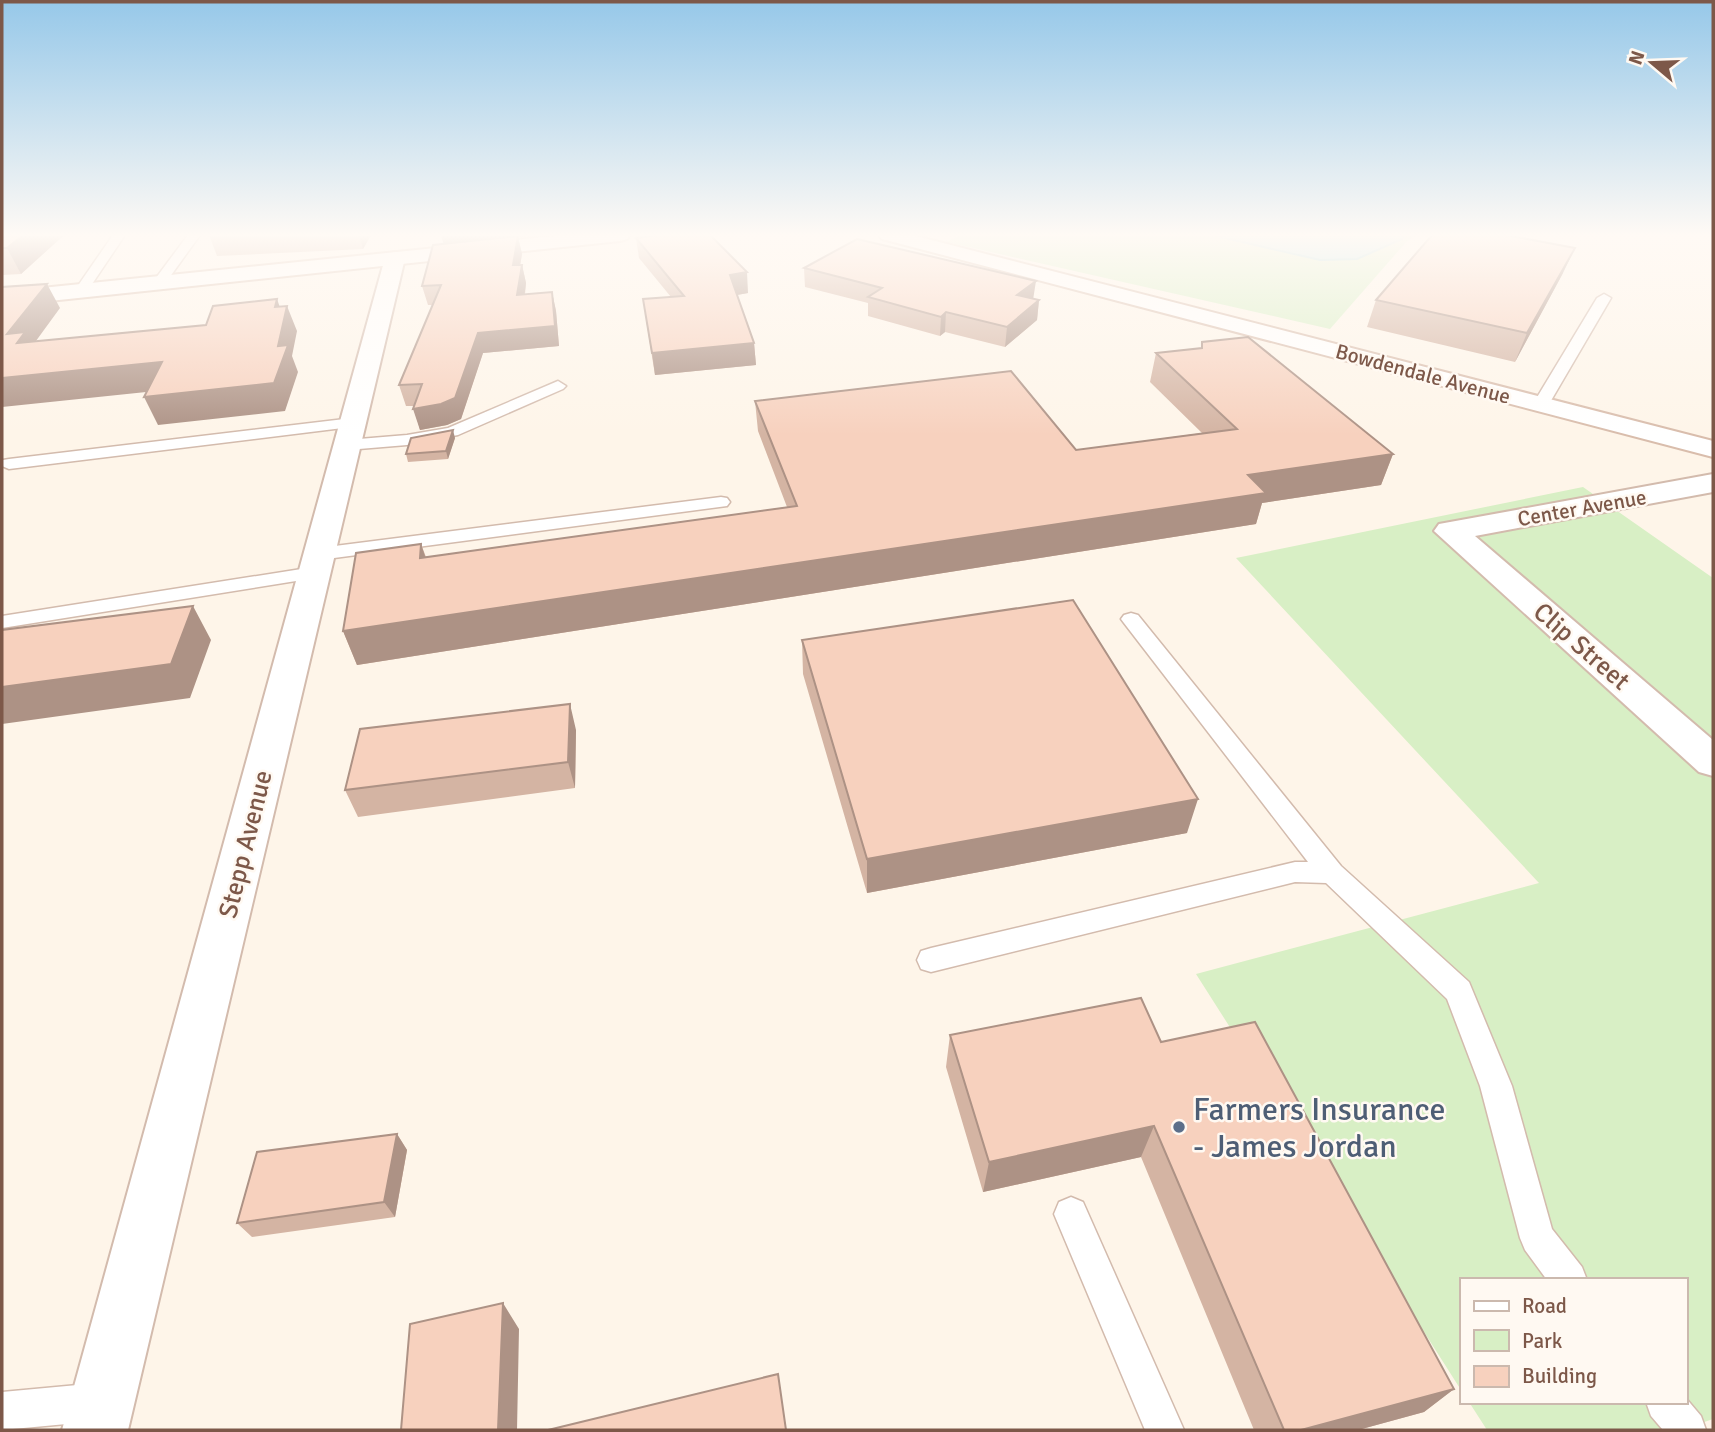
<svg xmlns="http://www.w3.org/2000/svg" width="1715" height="1432" font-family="Signika,sans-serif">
<rect width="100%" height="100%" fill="#fef5e9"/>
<!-- green -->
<path fill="#d8efc5" d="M 960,235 L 1212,235 L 1320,260 L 1402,239 L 1404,235 L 1418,235 L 1407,241 L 1330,329 L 947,242 Z
M 1583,487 L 1713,578 L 1713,1419 L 1681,1430 L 1487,1430 L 1469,1402 L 1685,1402 L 1685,1280 L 1461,1280 L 1461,1390 L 1196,974 L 1539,883 L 1236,558 Z"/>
<!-- water -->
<path fill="#bbe7eb" stroke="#a0d8de" stroke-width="2" d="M 1212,235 L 1404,235 L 1402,239 L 1357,259 L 1320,260 Z"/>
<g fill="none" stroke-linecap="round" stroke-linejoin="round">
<!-- lane casing -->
<g stroke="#d3bbad" stroke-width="3">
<path id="lane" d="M 113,235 L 125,235 L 86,293 L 76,293 L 75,290 Z
M 188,235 L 200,235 L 164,285 L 154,285 L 153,282 Z
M 1604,294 L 1611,298 L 1549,404 L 1547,407 L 1535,407 L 1533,404 L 1597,298 Z
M 558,381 L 566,386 L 563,389 L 458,435 L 407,445 L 347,450 L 339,445 L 347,440 L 407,435 L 448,428 Z
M 353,418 L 361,423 L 359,426 L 9,469 L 2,466 L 3,460 L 9,459 Z
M 721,497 L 727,498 L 730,502 L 727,506 L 319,560 L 309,554 L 319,548 Z
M 314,567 L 321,569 L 324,573 L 321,577 L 2,628 L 2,616 Z
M 1131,613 L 1138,615 L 1341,866 L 1469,982 L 1512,1086 L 1552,1229 L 1582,1267 L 1587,1280 L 1547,1280 L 1525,1250 L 1520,1238 L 1480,1086 L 1447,999 L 1326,883 L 1295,882 L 931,972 L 921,969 L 917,960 L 921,951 L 931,948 L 1295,862 L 1308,862 L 1124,623 L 1121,619 L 1124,615 Z
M 1071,1197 L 1083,1202 L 1184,1430 L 1145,1430 L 1054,1214 L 1059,1202 Z
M 99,1383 L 113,1388 L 118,1402 L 113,1416 L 99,1421 L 2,1430 L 2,1392 Z
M 1685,1397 L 1701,1416 L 1706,1430 L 1663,1430 L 1651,1416 L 1646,1402 L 1685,1402 Z"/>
</g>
<!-- street casing -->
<g stroke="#d3bbad" stroke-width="4">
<path id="street" d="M 395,252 L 402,254 L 405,258 L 128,1430 L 62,1430 L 385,258 L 388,254 Z
M 1713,474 L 1713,492 L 1475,536 L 1713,740 L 1713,776 L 1699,772 L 1434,531 L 1439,524 L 1450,522 Z"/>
</g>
<!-- secondary casing -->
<g stroke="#d9bdac" stroke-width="4">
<path id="secondary" d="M 564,235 L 630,235 L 627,239 L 620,241 L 2,306 L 2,292 Z
M 879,235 L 912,235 L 1713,441 L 1713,457 L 882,239 Z"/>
</g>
<!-- lane -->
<use href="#lane" fill="#fff" fill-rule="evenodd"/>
<!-- street -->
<use href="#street" fill="#fff" fill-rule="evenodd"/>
<!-- secondary -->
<use href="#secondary" fill="#fff" fill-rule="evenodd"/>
</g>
<!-- wall -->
<path fill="#d4b4a3" d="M 2,235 L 64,235 L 21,274 L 2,275 Z
M 209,235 L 371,235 L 363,249 L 217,256 Z
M 441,235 L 525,235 L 525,236 L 518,237 L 522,254 L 520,265 L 522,265 L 526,283 L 525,295 L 552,292 L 556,311 L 559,346 L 483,353 L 461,419 L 447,425 L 420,430 L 414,406 L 406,406 L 399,385 L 433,305 L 428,305 L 422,286 L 444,244 Z
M 636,238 L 748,293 L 737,295 L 754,343 L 756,365 L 655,375 L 646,320 L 671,297 L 639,258 Z
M 804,268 L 1034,299 L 1039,300 L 1037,320 L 1005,347 L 945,332 L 940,336 L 868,316 L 868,303 L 805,287 Z
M 1563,273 L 1515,362 L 1367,327 L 1376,300 Z
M 1202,342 L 1393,454 L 1381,485 L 1262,503 L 1256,524 L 357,665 L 343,631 L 421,544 L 426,557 L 787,507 L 758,431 L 755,401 L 1076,450 L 1202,433 L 1150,382 L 1156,353 L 1201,348 Z
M 455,438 L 448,459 L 408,462 L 406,454 Z
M 802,640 L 1187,833 L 867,893 L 803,674 Z
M 576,730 L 575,788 L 358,817 L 345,790 Z
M 950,1035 L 1161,1042 L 1454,1389 L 1424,1412 L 1358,1430 L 1254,1430 L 1141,1157 L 983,1192 L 946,1067 Z
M 397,1134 L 407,1150 L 395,1217 L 252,1237 L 237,1223 Z"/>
<!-- shaded-wall -->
<path fill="#ad9285" d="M 23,235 L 64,235 L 21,274 L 7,248 Z
M 359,235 L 371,235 L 363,249 Z
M 441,235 L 525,235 L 525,236 L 518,237 L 522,254 L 517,284 L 444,245 Z
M 1575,248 L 1563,273 L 1515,362 L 1527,333 Z
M 522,265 L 526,283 L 522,314 L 517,295 Z
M 747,272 L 748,293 L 731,296 L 730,275 Z
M 1036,281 L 1033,300 L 1017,295 Z
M 47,284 L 60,308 L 33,345 L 32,369 L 7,334 Z
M 552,292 L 556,311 L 559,346 L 483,353 L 461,419 L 447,425 L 420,430 L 413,409 L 478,333 Z
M 277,299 L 284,319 L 287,306 L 297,331 L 292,356 L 298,372 L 285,411 L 158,425 L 144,397 L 278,346 L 275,307 Z
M 1039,300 L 1037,320 L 1005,347 L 1007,327 Z
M 946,312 L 945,332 L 940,336 L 941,317 Z
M 754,343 L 756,365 L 655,375 L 652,353 Z
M 162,362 L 175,389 L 2,407 L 2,378 Z
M 453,430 L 455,438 L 448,459 L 446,451 Z
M 1393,454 L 1381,485 L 1262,503 L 1256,524 L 357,665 L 343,631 L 1248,475 Z
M 421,544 L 432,577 L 420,558 Z
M 193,606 L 211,640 L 190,698 L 2,724 L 2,687 Z
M 570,704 L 576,730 L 575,788 L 568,762 Z
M 1198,799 L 1187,833 L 867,893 L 867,859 Z
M 1154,1126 L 1141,1157 L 983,1192 L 989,1162 Z
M 397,1134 L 407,1150 L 395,1217 L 384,1202 Z
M 503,1303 L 519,1329 L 517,1430 L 498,1430 Z
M 1454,1389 L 1424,1412 L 1358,1430 L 1301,1430 Z"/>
<!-- building -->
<path fill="#f7d1be" stroke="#ad9285" stroke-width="2" d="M 2,235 L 23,235 L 7,248 L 2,248 Z
M 657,235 L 710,235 L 747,272 L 730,275 L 754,343 L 652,353 L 643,299 L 684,296 L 636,238 Z
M 1432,235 L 1506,235 L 1575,248 L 1527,333 L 1376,300 Z
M 518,236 L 513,265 L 522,265 L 517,295 L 552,292 L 555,326 L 478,333 L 455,398 L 441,404 L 413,409 L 422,384 L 399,385 L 441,285 L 422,286 L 433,245 Z
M 857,239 L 1036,281 L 1017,295 L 1039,300 L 1007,327 L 946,312 L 941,317 L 868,297 L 882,288 L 804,268 Z
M 47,284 L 7,334 L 25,332 L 17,343 L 206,325 L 213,306 L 277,299 L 275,307 L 287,306 L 278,346 L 288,345 L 274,383 L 144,397 L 162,362 L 2,378 L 2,287 Z
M 1248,337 L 1393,454 L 1248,475 L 1266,493 L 343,631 L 356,553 L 421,544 L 420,558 L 797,506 L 755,401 L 1011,371 L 1076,450 L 1237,429 L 1156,353 L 1202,348 L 1202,342 Z
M 453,430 L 446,451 L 406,454 L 411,438 Z
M 1073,600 L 1198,799 L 867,859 L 802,640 Z
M 193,606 L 171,664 L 2,687 L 2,630 Z
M 570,704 L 568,762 L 345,790 L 360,729 Z
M 1141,998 L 1161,1042 L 1255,1022 L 1454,1389 L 1301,1430 L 1284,1430 L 1154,1126 L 989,1162 L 950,1035 Z
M 397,1134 L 384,1202 L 237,1223 L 257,1152 Z
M 503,1303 L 498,1430 L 401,1430 L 410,1324 Z
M 778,1374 L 786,1430 L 548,1430 Z"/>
<!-- sky -->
<linearGradient id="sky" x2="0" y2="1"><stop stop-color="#96c8e9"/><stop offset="0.54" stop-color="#fffaf5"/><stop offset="1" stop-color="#fffaf5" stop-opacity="0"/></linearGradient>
<rect width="1715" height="435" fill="url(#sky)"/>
<!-- markers -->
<circle fill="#5c6f8a" stroke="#fff9f2" stroke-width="2.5" cx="1179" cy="1127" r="7"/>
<g text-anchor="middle" stroke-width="5" stroke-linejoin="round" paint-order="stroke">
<!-- far-street labels -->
<g font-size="21" fill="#7d5849" stroke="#fff9f2">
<text transform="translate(1423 374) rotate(15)" y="7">Bowdendale Avenue</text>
<text transform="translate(1582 508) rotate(-10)" y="7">Center Avenue</text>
</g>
<!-- street labels -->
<g font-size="26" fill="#7d5849" stroke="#fff9f2">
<text transform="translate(1582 646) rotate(41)" y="9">Clip Street</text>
<text transform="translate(245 844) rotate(-76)" y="9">Stepp Avenue</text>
</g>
<!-- near-service labels -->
<g font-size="32" fill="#4e5e75" stroke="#fff9f2" text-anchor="start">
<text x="1193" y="1120">Farmers Insurance<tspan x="1193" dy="37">- James Jordan</tspan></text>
</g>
</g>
<!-- border -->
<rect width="1715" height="1432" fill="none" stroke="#7d5849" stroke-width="7"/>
<!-- legend -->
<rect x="1460" y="1278" width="228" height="126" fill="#fff9f2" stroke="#cbb9ae" stroke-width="2"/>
<rect x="1474" y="1301" width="35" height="10" fill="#ffffff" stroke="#cbb9ae" stroke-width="2"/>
<text x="1522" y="1313" font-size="21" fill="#7d5849">Road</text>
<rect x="1474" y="1330" width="35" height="21" fill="#d8efc5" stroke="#cbb9ae" stroke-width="2"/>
<text x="1522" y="1348" font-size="21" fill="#7d5849">Park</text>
<rect x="1474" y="1366" width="35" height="21" fill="#f7d1be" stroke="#cbb9ae" stroke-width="2"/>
<text x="1522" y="1383" font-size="21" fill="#7d5849">Building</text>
<!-- north arrow -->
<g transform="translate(1652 63) rotate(289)" stroke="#fff9f2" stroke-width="5" paint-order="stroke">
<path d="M0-5L12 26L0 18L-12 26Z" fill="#7d5849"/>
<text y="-10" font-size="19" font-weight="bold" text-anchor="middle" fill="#7d5849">N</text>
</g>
</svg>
